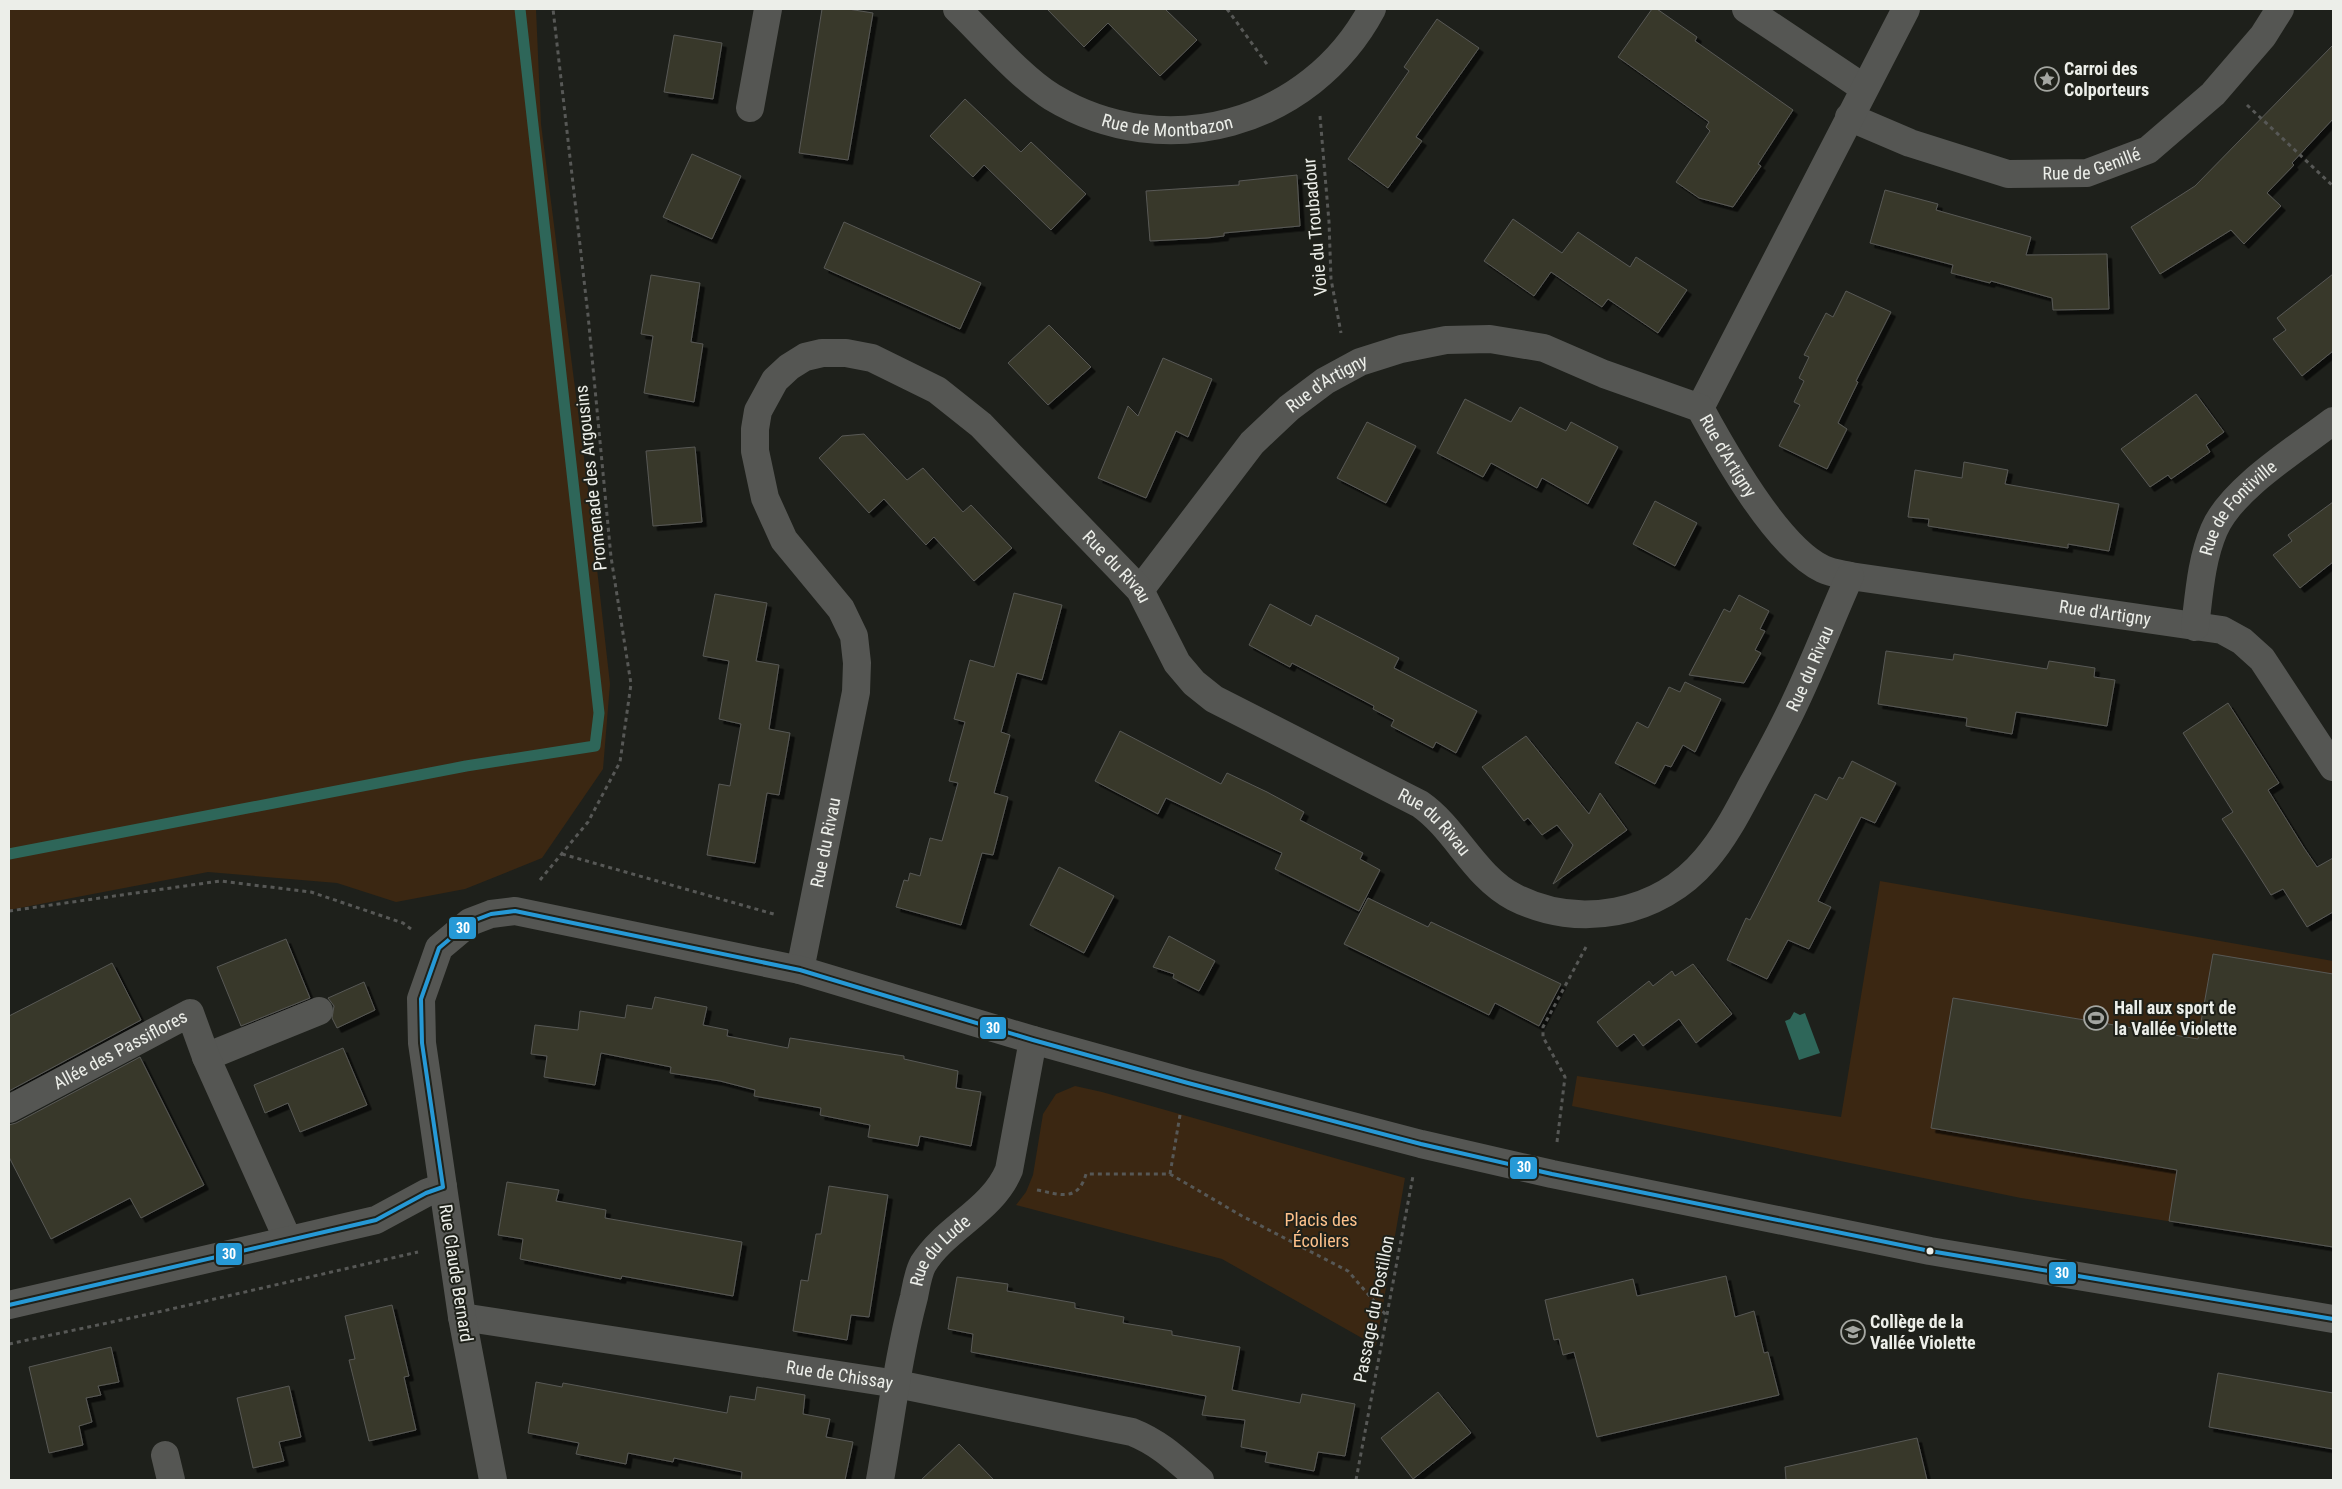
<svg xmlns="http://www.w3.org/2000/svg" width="2342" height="1489" font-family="'Roboto Condensed',sans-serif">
<defs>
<filter id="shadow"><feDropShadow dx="4.5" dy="4.5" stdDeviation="0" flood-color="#0009"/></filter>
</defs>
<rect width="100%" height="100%" fill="#1e201b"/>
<!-- green -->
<path fill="#3b2712" d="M 9,9 L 536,9 L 541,124 L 588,489 L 610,684 L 603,769 L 542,858 L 465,889 L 396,902 L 337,883 L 208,872 L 9,910 Z
M 1880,881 L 2333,961 L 2333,1247 L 2021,1198 L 1572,1106 L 1577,1076 L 1841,1117 Z
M 1075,1086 L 1102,1092 L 1405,1178 L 1376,1346 L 1222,1259 L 1016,1205 L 1026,1192 L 1033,1175 L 1043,1114 L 1056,1094 Z"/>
<!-- water -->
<path fill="#2e6659" d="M 1794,1012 L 1800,1015 L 1805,1013 L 1820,1053 L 1799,1060 L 1785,1021 L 1790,1019 Z"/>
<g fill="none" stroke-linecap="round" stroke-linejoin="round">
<!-- stream -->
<path stroke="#2e6659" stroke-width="11" d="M 9,854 L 466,766 L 595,746 L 599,713 L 520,9"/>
</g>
<!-- building -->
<path fill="#38372c" stroke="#585955" filter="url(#shadow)" d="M 822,9 L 848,9 L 873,13 L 848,160 L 799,153 Z
M 1047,9 L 1165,9 L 1197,40 L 1160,76 L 1108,23 L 1084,47 Z
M 1652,9 L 1657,9 L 1697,37 L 1695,41 L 1793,110 L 1758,164 L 1761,166 L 1733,207 L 1699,198 L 1676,182 L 1710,131 L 1706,127 L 1709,122 L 1618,57 Z
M 1437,19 L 1479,48 L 1416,137 L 1422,141 L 1388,188 L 1348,159 L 1409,71 L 1404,67 Z
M 674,35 L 722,43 L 713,99 L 664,92 Z
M 2333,45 L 2333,119 L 2292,163 L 2294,165 L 2267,193 L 2281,206 L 2244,244 L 2231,230 L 2160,274 L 2131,227 L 2195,186 Z
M 965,99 L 1021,152 L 1031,142 L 1086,194 L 1051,230 L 984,165 L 973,177 L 930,136 Z
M 692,154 L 741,176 L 712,239 L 663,217 Z
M 1297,175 L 1300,226 L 1224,233 L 1224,236 L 1207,238 L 1150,241 L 1146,191 L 1239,185 L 1239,181 Z
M 1885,190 L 1938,204 L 1936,210 L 2031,237 L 2026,255 L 2107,254 L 2109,309 L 2053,310 L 2052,298 L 1991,281 L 1990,283 L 1951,273 L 1953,265 L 1870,243 Z
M 1513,219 L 1562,253 L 1578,232 L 1630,267 L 1636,257 L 1687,290 L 1658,333 L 1608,299 L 1602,307 L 1551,272 L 1534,296 L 1484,261 Z
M 844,222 L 981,283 L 960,329 L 824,268 Z
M 2333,274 L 2333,351 L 2302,376 L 2273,339 L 2286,330 L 2277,318 Z
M 651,275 L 700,283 L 691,342 L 703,344 L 694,402 L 644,393 L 653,336 L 641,334 Z
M 1846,291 L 1891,312 L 1856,381 L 1858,382 L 1838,423 L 1847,429 L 1827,469 L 1779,446 L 1800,405 L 1794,402 L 1804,381 L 1799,378 L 1809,357 L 1804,355 L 1826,313 L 1833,317 Z
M 1049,325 L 1091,367 L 1048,405 L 1008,363 Z
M 1163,358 L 1212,379 L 1188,437 L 1176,431 L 1146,498 L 1098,478 L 1128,406 L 1138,416 Z
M 2196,394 L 2224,432 L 2206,445 L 2210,452 L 2171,479 L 2168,475 L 2150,487 L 2121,449 Z
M 1465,399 L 1511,422 L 1520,407 L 1566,431 L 1571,422 L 1618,447 L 1588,504 L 1542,478 L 1537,488 L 1491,463 L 1483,477 L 1437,453 Z
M 1367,422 L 1416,446 L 1386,503 L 1337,478 Z
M 864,434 L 907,480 L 923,468 L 963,512 L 971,505 L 1012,548 L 974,581 L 934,537 L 926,545 L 884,499 L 869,513 L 819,458 L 842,436 Z
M 695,447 L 702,522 L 653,526 L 646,451 Z
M 1964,462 L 2008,470 L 2005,484 L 2119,504 L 2109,551 L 2068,544 L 2068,548 L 1928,526 L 1929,519 L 1908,517 L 1915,470 L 1962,478 Z
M 1655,501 L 1697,523 L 1675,566 L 1633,544 Z
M 2333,502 L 2333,562 L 2300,588 L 2273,555 L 2292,541 L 2288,535 Z
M 1014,593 L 1062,605 L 1042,680 L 1017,673 L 1001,732 L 1010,735 L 994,793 L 1008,797 L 993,855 L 982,853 L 961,925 L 896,907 L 904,880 L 908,881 L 910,873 L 920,876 L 930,838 L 942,841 L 958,783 L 949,781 L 965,722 L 954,719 L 970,660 L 994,667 Z
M 715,594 L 767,603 L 756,661 L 779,665 L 769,729 L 790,733 L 779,795 L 767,793 L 755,863 L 707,855 L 719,784 L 730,786 L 741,724 L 719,719 L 729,661 L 703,656 Z
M 1739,595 L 1769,611 L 1760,629 L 1765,631 L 1755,650 L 1761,653 L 1744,683 L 1689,675 L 1724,609 L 1730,612 Z
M 1270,604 L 1311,626 L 1316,615 L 1399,658 L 1394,668 L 1477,711 L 1456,753 L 1436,742 L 1433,748 L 1391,726 L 1394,720 L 1373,709 L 1374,706 L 1292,663 L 1290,667 L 1249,645 Z
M 1886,651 L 1953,660 L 1954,654 L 2047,669 L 2049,661 L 2095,668 L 2094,677 L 2115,680 L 2107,726 L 2016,712 L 2012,734 L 1966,726 L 1967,718 L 1878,704 Z
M 1685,682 L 1721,699 L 1695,752 L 1683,745 L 1671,767 L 1665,765 L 1655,784 L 1615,763 L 1637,722 L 1648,728 L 1669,687 L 1680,692 Z
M 2228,703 L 2279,783 L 2268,790 L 2304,848 L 2317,867 L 2333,858 L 2333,912 L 2307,927 L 2283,889 L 2271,895 L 2247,857 L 2222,819 L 2233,812 L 2183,733 Z
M 1120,731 L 1221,784 L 1227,773 L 1267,792 L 1304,812 L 1300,820 L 1363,853 L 1360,859 L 1380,870 L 1359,911 L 1275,869 L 1282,853 L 1166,798 L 1158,814 L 1095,781 Z
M 1526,736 L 1589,814 L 1600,793 L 1627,830 L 1553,884 L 1573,845 L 1557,825 L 1542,835 L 1528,818 L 1524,821 L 1482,767 Z
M 1852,761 L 1896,783 L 1875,823 L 1861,817 L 1818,901 L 1831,907 L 1809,949 L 1788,940 L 1767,979 L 1727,960 L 1746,918 L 1750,920 L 1815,794 L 1827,800 L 1839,777 L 1843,779 Z
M 1059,867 L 1114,896 L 1084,953 L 1030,925 Z
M 1368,898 L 1428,927 L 1431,922 L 1561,984 L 1539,1026 L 1495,1003 L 1489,1015 L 1344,944 Z
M 1169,936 L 1215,961 L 1199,991 L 1173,978 L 1174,974 L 1153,967 Z
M 286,939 L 310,998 L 241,1026 L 217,967 Z
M 2213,954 L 2333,974 L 2333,1247 L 2169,1221 L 2177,1170 L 1931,1128 L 1953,998 L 2198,1039 Z
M 112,963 L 141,1020 L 9,1091 L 9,1016 Z
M 1693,964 L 1732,1014 L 1696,1043 L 1679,1019 L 1643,1046 L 1634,1034 L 1617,1047 L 1597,1022 L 1649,981 L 1653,986 L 1672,971 L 1675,976 Z
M 364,982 L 375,1010 L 337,1028 L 332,1018 L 334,1006 L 328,998 Z
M 655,997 L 707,1007 L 703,1025 L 728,1030 L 727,1036 L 788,1048 L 790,1038 L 904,1056 L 904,1059 L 958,1071 L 956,1088 L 981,1092 L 971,1146 L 920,1136 L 918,1146 L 868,1137 L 870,1125 L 820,1115 L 821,1108 L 754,1096 L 755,1090 L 720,1081 L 670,1073 L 671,1067 L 601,1053 L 595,1085 L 544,1077 L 547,1056 L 531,1054 L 535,1025 L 578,1030 L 580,1011 L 625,1018 L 627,1005 L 652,1009 Z
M 343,1048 L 367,1105 L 300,1132 L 288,1103 L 265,1113 L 254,1085 Z
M 140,1057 L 204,1185 L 141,1218 L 130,1198 L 51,1239 L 9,1157 L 9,1125 L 16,1123 Z
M 507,1182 L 559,1190 L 556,1201 L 606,1210 L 605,1218 L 742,1242 L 733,1296 L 622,1276 L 621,1279 L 520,1259 L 523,1239 L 498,1235 Z
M 829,1186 L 888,1195 L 869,1317 L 851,1315 L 847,1340 L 793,1331 L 801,1280 L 808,1281 L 816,1234 L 821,1234 Z
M 1726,1276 L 1735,1317 L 1754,1311 L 1764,1353 L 1768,1352 L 1779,1395 L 1597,1437 L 1574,1352 L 1563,1355 L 1559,1339 L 1554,1340 L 1545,1300 L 1633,1279 L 1637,1296 Z
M 957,1277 L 1008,1284 L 1007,1291 L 1075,1303 L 1075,1308 L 1124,1317 L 1123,1323 L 1172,1331 L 1172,1335 L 1240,1347 L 1232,1390 L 1300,1403 L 1302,1394 L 1355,1404 L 1345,1456 L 1318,1452 L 1314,1471 L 1265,1462 L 1267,1452 L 1241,1447 L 1245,1420 L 1202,1415 L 1206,1396 L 971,1352 L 973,1334 L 948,1329 Z
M 392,1305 L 409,1376 L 404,1377 L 416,1430 L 369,1441 L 349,1360 L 355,1359 L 345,1316 Z
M 111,1347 L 119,1382 L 98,1386 L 101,1395 L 86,1398 L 92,1422 L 79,1426 L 83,1445 L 49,1453 L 29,1367 Z
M 2218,1373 L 2333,1393 L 2333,1449 L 2209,1427 Z
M 536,1382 L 562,1387 L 563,1383 L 727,1413 L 730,1396 L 755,1400 L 757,1387 L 805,1395 L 803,1414 L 830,1419 L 826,1437 L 853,1442 L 845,1480 L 741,1480 L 742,1472 L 674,1458 L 673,1462 L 628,1453 L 626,1464 L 576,1454 L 579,1443 L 528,1433 Z
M 289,1386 L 301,1437 L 279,1442 L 284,1461 L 253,1468 L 237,1398 Z
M 1438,1392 L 1471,1433 L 1413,1479 L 1381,1438 Z
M 1917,1438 L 1927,1480 L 1786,1480 L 1785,1467 Z
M 959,1444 L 994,1480 L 921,1480 Z"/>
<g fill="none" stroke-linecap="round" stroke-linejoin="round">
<!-- path -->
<path stroke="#575856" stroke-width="3" stroke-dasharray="4 4" stroke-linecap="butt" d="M 1227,9 L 1269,67
M 2247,105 L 2333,186
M 1320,116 L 1329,222 L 1331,279 L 1341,333
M 562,854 L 777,915
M 540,880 L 588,822 L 620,762 L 631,684 L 611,557 L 588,315 L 553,9
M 9,911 L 220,881 L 311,892 L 403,923 L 411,929
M 1557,1142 L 1565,1077 L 1543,1037 L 1543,1027 L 1586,947
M 1170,1174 L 1180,1115
M 1037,1190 C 1059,1194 1078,1203 1086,1174 L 1170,1174 L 1242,1216 L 1348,1271 L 1386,1315
M 9,1344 L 154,1313 L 418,1252
M 1356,1480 L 1413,1176"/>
<!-- minor -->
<g stroke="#555653" stroke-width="28">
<path id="s1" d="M 957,9 C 984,35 1021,78 1052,97 C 1165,165 1310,125 1372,9"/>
<path d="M 1746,9 L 1864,88"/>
<path d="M 750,108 L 768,9"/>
<path id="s2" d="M 1849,117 L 1910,143 L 2008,174 L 2087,173 L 2148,150 L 2213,94 L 2263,36 L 2280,9"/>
<path d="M 1700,408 L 1906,9"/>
<path id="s3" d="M 1140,590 L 1252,443 L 1289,408 L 1325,381 L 1360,362 L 1401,349 L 1446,340 L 1490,339 L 1544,348 L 1604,374 L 1700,408 C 1725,454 1777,547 1823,569 C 1831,573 1841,574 1850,576 L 2222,630 L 2242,641 L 2262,659 L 2333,767"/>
<path id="s4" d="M 2195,627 C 2199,595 2201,560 2214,530 C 2231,489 2298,448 2333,421"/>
<path id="s5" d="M 800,970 L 856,692 L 857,663 L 854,636 L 841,609 L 784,540 L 765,498 L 755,451 L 755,429 L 758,411 L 775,380 L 789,367 L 805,357 L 822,353 L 846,353 L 872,358 L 937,390 L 981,425 L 1140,590 L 1177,663 L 1194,683 L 1214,699 L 1420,804 C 1456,829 1474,876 1514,897 C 1578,930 1659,915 1706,859 C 1725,837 1738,811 1752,785 C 1763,765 1774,745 1784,725 C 1809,677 1828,625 1850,576"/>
<path d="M 206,1057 L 319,1011"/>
<path id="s6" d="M 9,1109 L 190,1013 L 206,1057 L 288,1240"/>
<path d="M 9,1305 L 376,1220 L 426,1193 L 443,1187"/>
<path id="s7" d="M 462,1317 L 897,1384 L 1132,1432 C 1160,1443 1178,1461 1200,1480"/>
<path d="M 165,1455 L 171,1480"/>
<path d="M 493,1480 L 462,1317 L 422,1043 L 421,999 L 439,948 L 470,922 L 491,914 L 515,911 L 800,970 L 1033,1040 L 1188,1083 L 1421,1144 L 1552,1174 L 1930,1251 L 2333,1319"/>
<path id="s8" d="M 880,1480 C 891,1419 898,1357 914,1297 C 916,1287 918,1273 923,1264 C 946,1227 992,1211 1009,1170 L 1033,1040"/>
</g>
<!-- bus-1 casing -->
<g stroke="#1f211a" stroke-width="8">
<path id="bus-1" d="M 443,1187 L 422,1043 L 421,999 L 439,948 L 470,922 L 491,914 L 515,911 L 800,970 L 1033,1040 L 1188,1083 L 1421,1144 L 1552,1174 L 1930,1251 L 2333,1319
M 9,1305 L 376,1220 L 426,1193 L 443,1187"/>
</g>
<!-- bus-1 -->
<use href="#bus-1" stroke="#2699d6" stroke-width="4"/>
</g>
<!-- icons -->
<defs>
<g id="sight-ring" transform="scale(1.25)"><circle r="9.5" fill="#1f211a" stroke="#a4a6a1" stroke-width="1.5"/><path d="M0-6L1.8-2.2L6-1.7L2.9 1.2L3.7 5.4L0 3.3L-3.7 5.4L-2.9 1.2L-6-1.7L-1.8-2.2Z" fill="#a4a6a1"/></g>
<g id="stadium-ring" transform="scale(1.25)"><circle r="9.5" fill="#1f211a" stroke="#a4a6a1" stroke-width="1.5"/><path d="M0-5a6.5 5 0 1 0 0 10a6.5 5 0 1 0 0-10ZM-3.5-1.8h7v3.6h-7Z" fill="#a4a6a1"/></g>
<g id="school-ring" transform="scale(1.25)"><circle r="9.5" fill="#1f211a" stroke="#a4a6a1" stroke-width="1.5"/><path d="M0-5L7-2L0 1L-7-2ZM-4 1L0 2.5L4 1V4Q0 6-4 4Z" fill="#a4a6a1"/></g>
</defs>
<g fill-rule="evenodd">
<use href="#sight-ring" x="2047" y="79"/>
<use href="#stadium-ring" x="2096" y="1018"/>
<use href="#school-ring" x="1853" y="1332"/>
</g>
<!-- markers -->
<circle fill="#eceee9" stroke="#1f211a" stroke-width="2" cx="1930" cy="1251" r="4.5"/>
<g text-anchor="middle" stroke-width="4" stroke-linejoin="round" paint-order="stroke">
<!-- poi labels -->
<g font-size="18" font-weight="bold" fill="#eceee9" stroke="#1f211a" text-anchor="start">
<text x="2064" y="75">Carroi des<tspan x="2064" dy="21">Colporteurs</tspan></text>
<text x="2114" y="1014">Hall aux sport de<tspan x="2114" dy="21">la Vallée Violette</tspan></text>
<text x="1870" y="1328">Collège de la<tspan x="1870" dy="21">Vallée Violette</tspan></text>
</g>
<!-- street labels -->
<g font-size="18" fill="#eceee9" stroke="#1f211a">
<text dy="6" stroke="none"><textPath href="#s1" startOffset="251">Rue de Montbazon</textPath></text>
<text dy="6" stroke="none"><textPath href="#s2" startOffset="254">Rue de Genillé</textPath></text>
<text transform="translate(1315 227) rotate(-95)" y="6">Voie du Troubadour</text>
<text dy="6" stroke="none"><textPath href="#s3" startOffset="281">Rue d'Artigny</textPath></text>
<text dy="6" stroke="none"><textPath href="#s3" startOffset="731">Rue d'Artigny</textPath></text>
<text transform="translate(591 478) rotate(-96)" y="6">Promenade des Argousins</text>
<text dy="6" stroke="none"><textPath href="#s4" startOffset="131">Rue de Fontiville</textPath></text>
<text dy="6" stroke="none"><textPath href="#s5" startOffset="1060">Rue du Rivau</textPath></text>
<text dy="6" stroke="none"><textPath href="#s3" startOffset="1166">Rue d'Artigny</textPath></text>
<text dy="6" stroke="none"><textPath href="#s5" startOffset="2019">Rue du Rivau</textPath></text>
<text dy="6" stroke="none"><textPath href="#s5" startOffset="1480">Rue du Rivau</textPath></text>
<text dy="6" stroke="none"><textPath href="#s5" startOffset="130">Rue du Rivau</textPath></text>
<text dy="6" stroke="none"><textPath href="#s6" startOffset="126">Allée des Passiflores</textPath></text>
<text dy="6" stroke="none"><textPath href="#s8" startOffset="241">Rue du Lude</textPath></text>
<text transform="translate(456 1273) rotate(81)" y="6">Rue Claude Bernard</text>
<text transform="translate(1374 1309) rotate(-79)" y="6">Passage du Postillon</text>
<text dy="6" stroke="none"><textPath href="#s7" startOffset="382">Rue de Chissay</textPath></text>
</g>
<!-- park labels -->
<g font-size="18" fill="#fdc18b" stroke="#1f211a">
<text x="1321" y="1226">Placis des<tspan x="1321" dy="21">Écoliers</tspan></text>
</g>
</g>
<g stroke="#1f211a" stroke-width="2">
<rect x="448" y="916" width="29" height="24" rx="5" fill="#2699d6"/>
<rect x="979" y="1016" width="28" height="24" rx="5" fill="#2699d6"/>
<rect x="1509" y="1156" width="29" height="24" rx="5" fill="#2699d6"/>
<rect x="215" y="1242" width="28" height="24" rx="5" fill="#2699d6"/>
<rect x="2048" y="1261" width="29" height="24" rx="5" fill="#2699d6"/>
</g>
<g font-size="14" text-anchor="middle" font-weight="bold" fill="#fff">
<text x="463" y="933">30</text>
<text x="993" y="1033">30</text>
<text x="1524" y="1172">30</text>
<text x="229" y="1259">30</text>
<text x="2062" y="1278">30</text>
</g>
<!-- border -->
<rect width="2342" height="1489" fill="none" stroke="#eceee9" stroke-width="20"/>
</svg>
